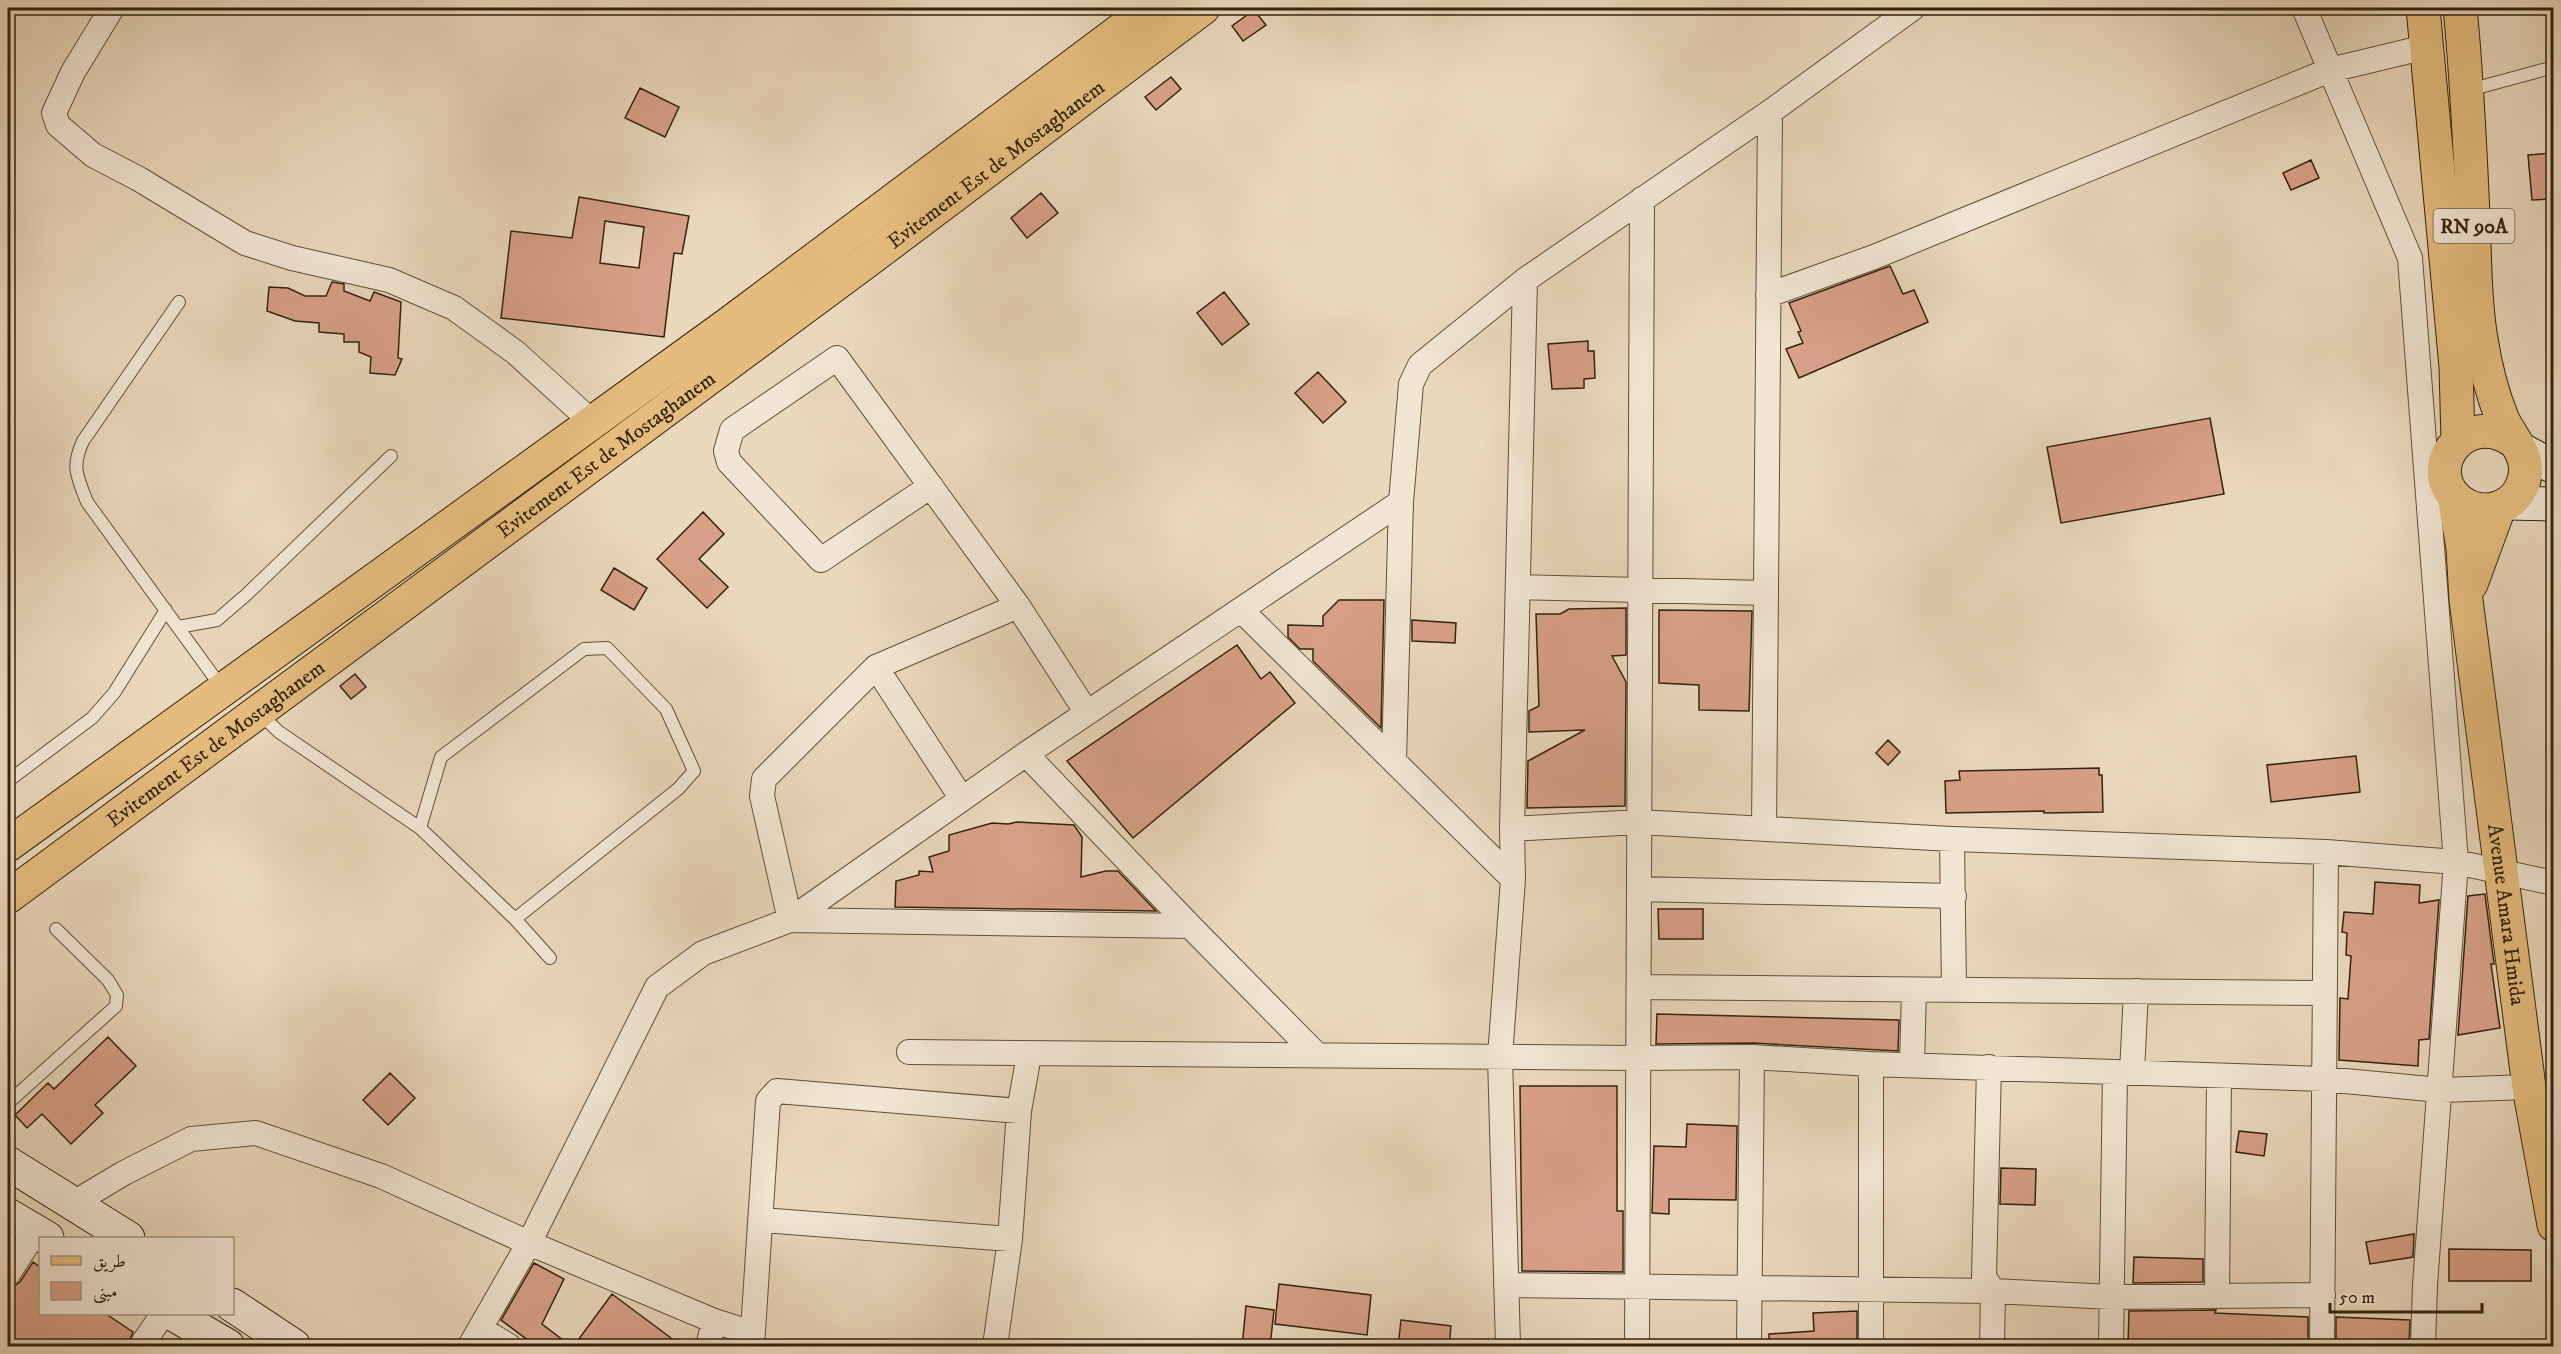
<svg xmlns="http://www.w3.org/2000/svg" width="2561" height="1354" font-family="'IM FELL DW Pica',Amiri,serif">
<rect width="100%" height="100%" fill="#ead8bd"/>
<filter id="stains"><feTurbulence type="fractalNoise" baseFrequency=".00333" numOctaves="4"/><feColorMatrix values="0 0 0 0 .2 0 0 0 0 .09 0 0 0 0 .02 0 0 0 .5 -.17"/></filter>
<radialGradient id="worn" r=".72"><stop offset=".6" stop-color="#630" stop-opacity="0"/><stop offset="1" stop-color="#630" stop-opacity=".3"/></radialGradient>
<!-- building -->
<path fill="#d8a088" stroke="#33230c" stroke-width="1.5" fill-rule="evenodd" d="M 1254,10 L 1266,25 L 1243,41 L 1232,26 Z
M 1171,77 L 1181,89 L 1156,110 L 1145,97 Z
M 640,88 L 679,107 L 665,137 L 625,118 Z
M 2553,153 L 2553,199 L 2532,200 L 2528,155 Z
M 2311,160 L 2319,178 L 2291,190 L 2283,173 Z
M 1041,193 L 1058,213 L 1027,238 L 1011,218 Z
M 579,197 L 689,216 L 682,254 L 674,253 L 664,337 L 501,318 L 511,231 L 572,238 ZM 605,221 L 644,227 L 639,268 L 600,263 Z
M 1890,266 L 1903,294 L 1914,290 L 1928,322 L 1799,378 L 1786,349 L 1803,343 L 1798,332 L 1801,331 L 1789,303 Z
M 332,282 L 344,284 L 344,291 L 370,301 L 374,292 L 401,302 L 398,358 L 402,359 L 395,375 L 370,373 L 371,357 L 359,352 L 359,342 L 344,342 L 344,334 L 319,332 L 319,323 L 295,321 L 267,311 L 269,287 L 288,288 L 305,296 L 326,296 Z
M 1224,292 L 1249,324 L 1222,345 L 1197,313 Z
M 1588,341 L 1588,351 L 1594,351 L 1595,378 L 1584,379 L 1584,388 L 1552,389 L 1548,344 Z
M 1318,372 L 1346,402 L 1323,423 L 1295,393 Z
M 2210,418 L 2224,494 L 2061,523 L 2047,447 Z
M 703,512 L 724,534 L 699,559 L 728,587 L 707,608 L 657,559 Z
M 614,568 L 647,588 L 634,610 L 601,590 Z
M 1339,600 L 1384,600 L 1381,728 L 1313,661 L 1313,649 L 1300,649 L 1288,637 L 1288,625 L 1323,626 L 1323,616 Z
M 1626,608 L 1626,655 L 1612,656 L 1626,682 L 1625,806 L 1527,808 L 1528,761 L 1585,730 L 1529,732 L 1529,711 L 1539,706 L 1536,614 L 1560,614 L 1569,609 Z
M 1659,610 L 1752,611 L 1749,711 L 1699,710 L 1699,685 L 1659,683 Z
M 1412,620 L 1456,623 L 1455,643 L 1412,641 Z
M 1237,645 L 1261,679 L 1270,672 L 1295,703 L 1133,838 L 1067,761 Z
M 355,674 L 366,687 L 351,699 L 340,686 Z
M 1888,740 L 1900,752 L 1888,765 L 1876,753 Z
M 2356,756 L 2360,792 L 2271,802 L 2267,765 Z
M 2099,768 L 2099,775 L 2102,775 L 2103,812 L 2044,813 L 2044,811 L 1946,813 L 1945,781 L 1960,780 L 1959,771 Z
M 1017,822 L 1074,825 L 1082,837 L 1081,877 L 1106,871 L 1118,871 L 1156,911 L 895,907 L 896,881 L 919,875 L 919,871 L 933,872 L 929,857 L 949,851 L 949,835 L 992,823 L 1008,824 Z
M 2375,882 L 2420,885 L 2419,903 L 2439,900 L 2429,1039 L 2419,1040 L 2418,1066 L 2339,1060 L 2340,998 L 2348,999 L 2351,956 L 2346,955 L 2347,933 L 2342,932 L 2344,912 L 2373,914 Z
M 2485,894 L 2494,964 L 2491,964 L 2500,1028 L 2458,1035 L 2468,896 Z
M 1658,909 L 1703,909 L 1703,939 L 1659,939 Z
M 1657,1014 L 1899,1020 L 1898,1051 L 1753,1043 L 1656,1044 Z
M 108,1037 L 136,1066 L 95,1105 L 103,1113 L 71,1144 L 42,1114 L 27,1128 L 15,1115 L 48,1083 L 54,1089 Z
M 390,1073 L 415,1098 L 388,1125 L 363,1100 Z
M 1520,1086 L 1617,1086 L 1617,1211 L 1623,1211 L 1623,1272 L 1522,1271 Z
M 1687,1124 L 1737,1126 L 1736,1200 L 1669,1199 L 1669,1214 L 1652,1213 L 1654,1146 L 1686,1147 Z
M 2239,1131 L 2267,1134 L 2264,1156 L 2236,1152 Z
M 2001,1168 L 2036,1169 L 2035,1205 L 2000,1204 Z
M 2414,1234 L 2413,1257 L 2370,1264 L 2366,1242 Z
M 2449,1249 L 2531,1250 L 2531,1281 L 2449,1281 Z
M 2134,1257 L 2203,1259 L 2203,1282 L 2133,1283 Z
M 33,1262 L 40,1267 L 40,1314 L 106,1314 L 133,1332 L 127,1347 L 8,1347 L 8,1290 L 20,1282 Z
M 534,1263 L 564,1279 L 542,1324 L 572,1347 L 537,1347 L 501,1320 Z
M 1279,1284 L 1371,1295 L 1367,1335 L 1275,1324 Z
M 612,1294 L 683,1347 L 573,1347 Z
M 1246,1306 L 1274,1310 L 1270,1347 L 1242,1347 Z
M 2216,1310 L 2215,1313 L 2308,1317 L 2308,1347 L 2128,1347 L 2129,1311 Z
M 1857,1311 L 1857,1347 L 1769,1347 L 1769,1334 L 1814,1331 L 1813,1313 Z
M 2336,1317 L 2410,1320 L 2409,1347 L 2336,1347 Z
M 1401,1320 L 1451,1326 L 1449,1347 L 1398,1347 Z"/>
<g fill="none" stroke-linecap="round" stroke-linejoin="round">
<!-- service casing -->
<g stroke="#615038" stroke-width="14">
<path id="service" d="M 2469,90 L 2554,67
M 179,302 L 83,441 C 71,467 77,476 87,502 L 222,688
M 178,627 L 217,620 L 246,595 L 391,456
M 259,713 L 279,732 L 420,828 L 515,919 L 550,958
M 8,781 L 92,718 L 114,693 L 166,610
M 420,828 L 441,757 L 584,649 L 607,648 L 666,709 L 694,771 L 678,789 L 515,919
M 8,1103 L 116,1006 L 117,995 L 108,980 L 56,929"/>
</g>
<!-- minor casing -->
<g stroke="#615038" stroke-width="26">
<path id="minor" d="M 112,8 L 73,72 L 54,113 L 58,125 L 93,155 L 139,179 L 245,243 L 292,258 L 389,280 L 454,308 L 515,352 L 592,422
M 2304,8 L 2410,258 L 2456,862 L 2425,1285 L 2423,1346
M 1768,295 L 1874,257 L 2330,70 L 2426,47
M 931,486 L 821,560 L 729,462 L 726,451 L 732,430 L 837,358 L 1018,606
M 1518,587 L 1766,593
M 1241,610 L 1513,879
M 876,667 L 962,799
M 1087,713 L 1018,606 L 876,667 L 764,779 L 762,796 L 790,920 L 1190,926
M 1026,754 L 1190,926 L 1317,1055
M 1394,761 L 1401,502 L 1411,384 L 1420,365 L 1525,280 L 1770,112 L 1913,8
M 1512,829 L 1639,822 L 1952,839 L 2326,852 L 2456,862 L 2554,883
M 1764,829 L 1770,112
M 1952,839 L 1954,990
M 1639,889 L 1954,896
M 1639,987 L 2324,993
M 909,1052 L 1638,1058 L 1752,1057 L 1871,1064 L 2324,1079 L 2440,1090 L 2529,1087
M 1871,1064 L 1871,1346
M 1912,1065 L 1914,990
M 1989,1067 L 1984,1277 L 1993,1291 L 1992,1346
M 2132,1072 L 2136,991
M 72,1204 L 124,1173 L 191,1139 L 256,1133 L 381,1176 L 529,1243 L 714,1321 L 752,1333
M 761,1220 L 1010,1239
M 8,1274 L 35,1232
M 1506,1285 L 1993,1291 L 2111,1297 L 2323,1295
M 2217,1296 L 2219,1076
M 481,1329 L 509,1346
M 141,1346 L 163,1314
M 470,1346 L 529,1243 L 657,987 L 703,953 L 790,920 L 1026,754 L 1401,502
M 708,1346 L 714,1321
M 752,1346 L 768,1101 L 777,1091 L 1019,1111
M 995,1346 L 1010,1239 L 1019,1111 L 1029,1055
M 1508,1346 L 1500,1057 L 1513,879 L 1512,829 L 1525,280
M 1637,1346 L 1642,199
M 1749,1346 L 1752,1057
M 2111,1346 L 2115,1072
M 2322,1346 L 2326,852"/>
</g>
<!-- secondary casing -->
<g stroke="#33230c" stroke-width="35">
<path id="secondary" d="M 2520,449 L 2554,467
M 2509,503 L 2554,504
M 8,1163 L 128,1238
M 8,1215 L 47,1238
M 232,1305 L 294,1346
M 173,1314 L 228,1346"/>
</g>
<!-- primary casing -->
<g stroke="#33230c" stroke-width="35">
<g id="primary">
<path d="M 2423,8 L 2456,367 L 2458,441"/>
<path d="M 2460,8 C 2467,77 2470,146 2473,216 C 2475,257 2474,299 2481,339 C 2485,365 2492,393 2502,418 C 2510,437 2529,454 2525,475 C 2520,509 2480,521 2456,498 C 2423,465 2466,410 2512,440"/>
<path id="s1" d="M 2454,496 L 2463,548 L 2466,600 L 2529,1087 L 2554,1225"/>
<path d="M 2471,584 L 2499,508"/>
</g>
</g>
<!-- trunk casing -->
<g stroke="#33230c" stroke-width="35">
<g id="trunk">
<path d="M 8,845 L 727,325 L 1150,8"/>
<path id="s2" d="M 8,897 L 867,261 L 1203,8"/>
</g>
</g>
<!-- service -->
<use href="#service" stroke="#f1e6d4" stroke-width="12"/>
<!-- minor -->
<use href="#minor" stroke="#f1e6d4" stroke-width="24"/>
<!-- secondary -->
<use href="#secondary" stroke="#f1e6d4" stroke-width="33"/>
<!-- primary -->
<use href="#primary" stroke="#e5bc7e" stroke-width="33"/>
<!-- trunk -->
<use href="#trunk" stroke="#e5bc7e" stroke-width="33"/>
</g>
<g text-anchor="middle" stroke-width="4.5" stroke-linejoin="round" paint-order="stroke">
<!-- shield labels -->
<rect fill="#f1e6d4" stroke="#6c5e48" stroke-width="1.5" x="2433.5" y="209" width="81" height="34" rx="4.5"/>
<g font-size="20" font-weight="bold" fill="#33230c">
<text x="2474" y="233">RN 90A</text>
</g>
<!-- street labels -->
<g font-size="21" fill="#33230c" stroke="#f1e6d4">
<text dy="7" stroke="none"><textPath href="#s2" startOffset="1230">Evitement Est de Mostaghanem</textPath></text>
<text dy="7" stroke="none"><textPath href="#s2" startOffset="744">Evitement Est de Mostaghanem</textPath></text>
<text dy="7" stroke="none"><textPath href="#s2" startOffset="258">Evitement Est de Mostaghanem</textPath></text>
<text dy="7" stroke="none"><textPath href="#s1" startOffset="422">Avenue Amara Hmida</textPath></text>
</g>
</g>
<!-- margin -->
<rect width="2561" height="1354" fill="none" stroke="#ead8bd" stroke-width="30"/>
<rect x="9" y="9" width="2543" height="1336" fill="none" stroke="#33230c" stroke-width="3"/>
<rect x="15" y="15" width="2531" height="1324" fill="none" stroke="#33230c" stroke-width="1.5"/>
<!-- legend -->
<rect x="39" y="1237" width="195" height="78" fill="#f1e6d4" stroke="#a59884" stroke-width="1.5"/>
<rect x="51" y="1256" width="30" height="9" fill="#e5bc7e" stroke="#a59884" stroke-width="1.5"/>
<text x="93" y="1267" font-size="18" fill="#33230c">طريق</text>
<rect x="51" y="1282" width="30" height="18" fill="#d8a088" stroke="#a59884" stroke-width="1.5"/>
<text x="93" y="1297" font-size="18" fill="#33230c">مبنى</text>
<!-- scale -->
<path d="M2330 1303v9h152v-9" fill="none" stroke="#33230c" stroke-width="3"/>
<text x="2339" y="1303" font-size="18" fill="#33230c" stroke="#f1e6d4" stroke-width="4.5" paint-order="stroke">50 m</text>
<rect width="100%" height="100%" filter="url(#stains)"/>
<rect width="100%" height="100%" fill="url(#worn)"/>
</svg>
